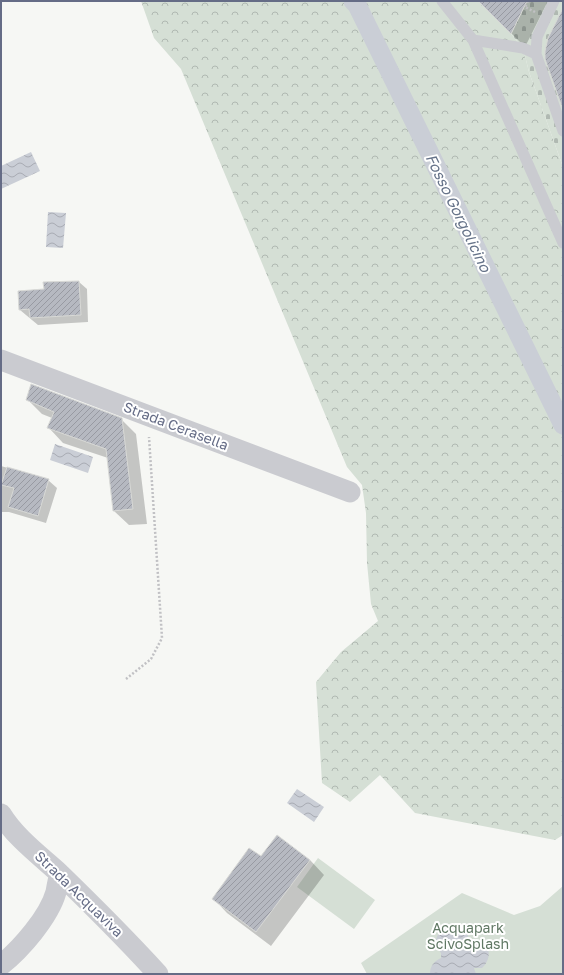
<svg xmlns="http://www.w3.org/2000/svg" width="564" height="975" font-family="'Golos Text',sans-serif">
<defs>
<pattern id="forest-crowns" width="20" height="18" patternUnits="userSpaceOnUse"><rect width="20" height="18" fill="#d5dfd5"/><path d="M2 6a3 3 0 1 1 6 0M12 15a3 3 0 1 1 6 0" fill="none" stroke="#b0b9b2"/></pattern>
<pattern id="cemetery-stones" width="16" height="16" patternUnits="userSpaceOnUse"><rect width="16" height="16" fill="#d5dfd5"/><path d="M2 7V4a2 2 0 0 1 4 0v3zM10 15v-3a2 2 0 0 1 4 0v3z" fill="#b0b9b2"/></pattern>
<pattern id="water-waves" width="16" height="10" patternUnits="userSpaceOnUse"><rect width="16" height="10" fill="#caced6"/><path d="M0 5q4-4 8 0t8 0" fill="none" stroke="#a8abb3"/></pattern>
<pattern id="building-hatch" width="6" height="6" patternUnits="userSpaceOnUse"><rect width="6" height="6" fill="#b6b9c1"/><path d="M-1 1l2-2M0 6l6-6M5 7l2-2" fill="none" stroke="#989aa2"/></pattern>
</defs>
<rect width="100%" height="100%" fill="#f6f7f4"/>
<!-- forest -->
<path fill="url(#forest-crowns)" d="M 141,1 L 478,1 L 511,34 L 523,48 L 529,72 L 563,167 L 563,835 L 555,840 L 415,813 L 380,775 L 350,802 L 322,783 L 316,682 L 341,652 L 378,621 L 371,604 L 367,563 L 366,513 L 362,485 L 347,467 L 181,69 L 154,38 Z"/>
<!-- cemetery -->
<path fill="url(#cemetery-stones)" d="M 478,1 L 563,1 L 563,167 L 529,72 L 523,48 L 511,34 Z"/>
<!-- park -->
<path fill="#d5dfd5" d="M 318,858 L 375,900 L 354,929 L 297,887 Z
M 563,886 L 563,974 L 367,974 L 361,963 L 462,893 L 514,915 L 540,906 Z"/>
<!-- water -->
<path fill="url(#water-waves)" d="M 31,152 L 40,171 L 1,189 L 1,166 Z
M 48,212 L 66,213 L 63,248 L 46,247 Z
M 55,444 L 93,457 L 88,473 L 50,460 Z
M 297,789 L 324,807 L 314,822 L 287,803 Z
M 448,926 C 457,925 463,927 468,934 L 468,940 C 473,940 478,940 482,942 C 492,948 490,961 482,968 L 474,968 L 476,974 L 430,974 C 430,966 434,961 441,958 L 441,953 C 431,942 437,932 448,926 Z"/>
<!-- shadow -->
<path fill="#0003" d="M 479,1 L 548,1 L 525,47 Z
M 79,282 L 87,289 L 88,322 L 38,325 L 20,310 L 45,290 L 44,283 Z
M 27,399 L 121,419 L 136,434 L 147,524 L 129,525 L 114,511 L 108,458 L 63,443 L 49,428 L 52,418 L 42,414 Z
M 1,466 L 48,480 L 57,488 L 46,523 L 9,512 L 1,512 Z
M 261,858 L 310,860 L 324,875 L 271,946 L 227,913 L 213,898 Z"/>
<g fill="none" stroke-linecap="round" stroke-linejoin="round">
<!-- canal -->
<path stroke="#caced6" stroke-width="19" d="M 353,1 L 357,5 L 563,425"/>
</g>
<!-- building -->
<path fill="url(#building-hatch)" stroke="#d8d9d6" d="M 478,1 L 527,1 L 511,34 Z
M 563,8 L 563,110 L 545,59 L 545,51 L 548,38 Z
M 79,281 L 81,315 L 30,318 L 29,309 L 19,310 L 18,291 L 44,289 L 43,282 Z
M 31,384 L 122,418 L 133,509 L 113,511 L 106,449 L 47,428 L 54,412 L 26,400 Z
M 7,467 L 49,479 L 38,516 L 8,507 L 14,488 L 1,485 Z
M 277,835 L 310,860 L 256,932 L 212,899 L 249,848 L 261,856 Z"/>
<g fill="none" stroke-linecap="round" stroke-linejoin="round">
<!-- path -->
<path stroke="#c1c1c4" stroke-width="2.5" stroke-dasharray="2 2" stroke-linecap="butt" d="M 528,1 L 525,7 L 535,12
M 126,679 L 151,659 L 162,638 L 149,437"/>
<!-- service -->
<path stroke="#cacbd0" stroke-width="11" d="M 442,1 L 473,40 L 523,48 L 536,54
M 554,1 L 537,37 L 536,54 L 563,131
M 473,40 L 563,243"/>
<!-- minor -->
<path stroke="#cacbd0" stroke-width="21" d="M 1,360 L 350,492
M 1,814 C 15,837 39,855 59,873 C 93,906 126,939 158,974
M 1,965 C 21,949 49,917 56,892 C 57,886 58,880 60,874"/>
</g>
<g text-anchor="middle" stroke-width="4" stroke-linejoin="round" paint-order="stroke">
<!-- street labels -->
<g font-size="14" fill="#656c86" stroke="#fff">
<text transform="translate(176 426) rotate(21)" y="5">Strada Cerasella</text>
<text transform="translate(79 894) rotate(44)" y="5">Strada Acquaviva</text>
</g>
<!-- park labels -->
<g font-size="14" fill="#607864" stroke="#fff">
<text x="468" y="933">Acquapark<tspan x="468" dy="16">ScivoSplash</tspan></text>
</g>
<!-- water labels -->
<g font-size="15" font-style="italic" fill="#667389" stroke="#fff">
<text transform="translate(458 213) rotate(64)" y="5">Fosso Gorgolicino</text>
</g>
</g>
<!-- border -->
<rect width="564" height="975" fill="none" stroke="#656c86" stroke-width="4"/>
</svg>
